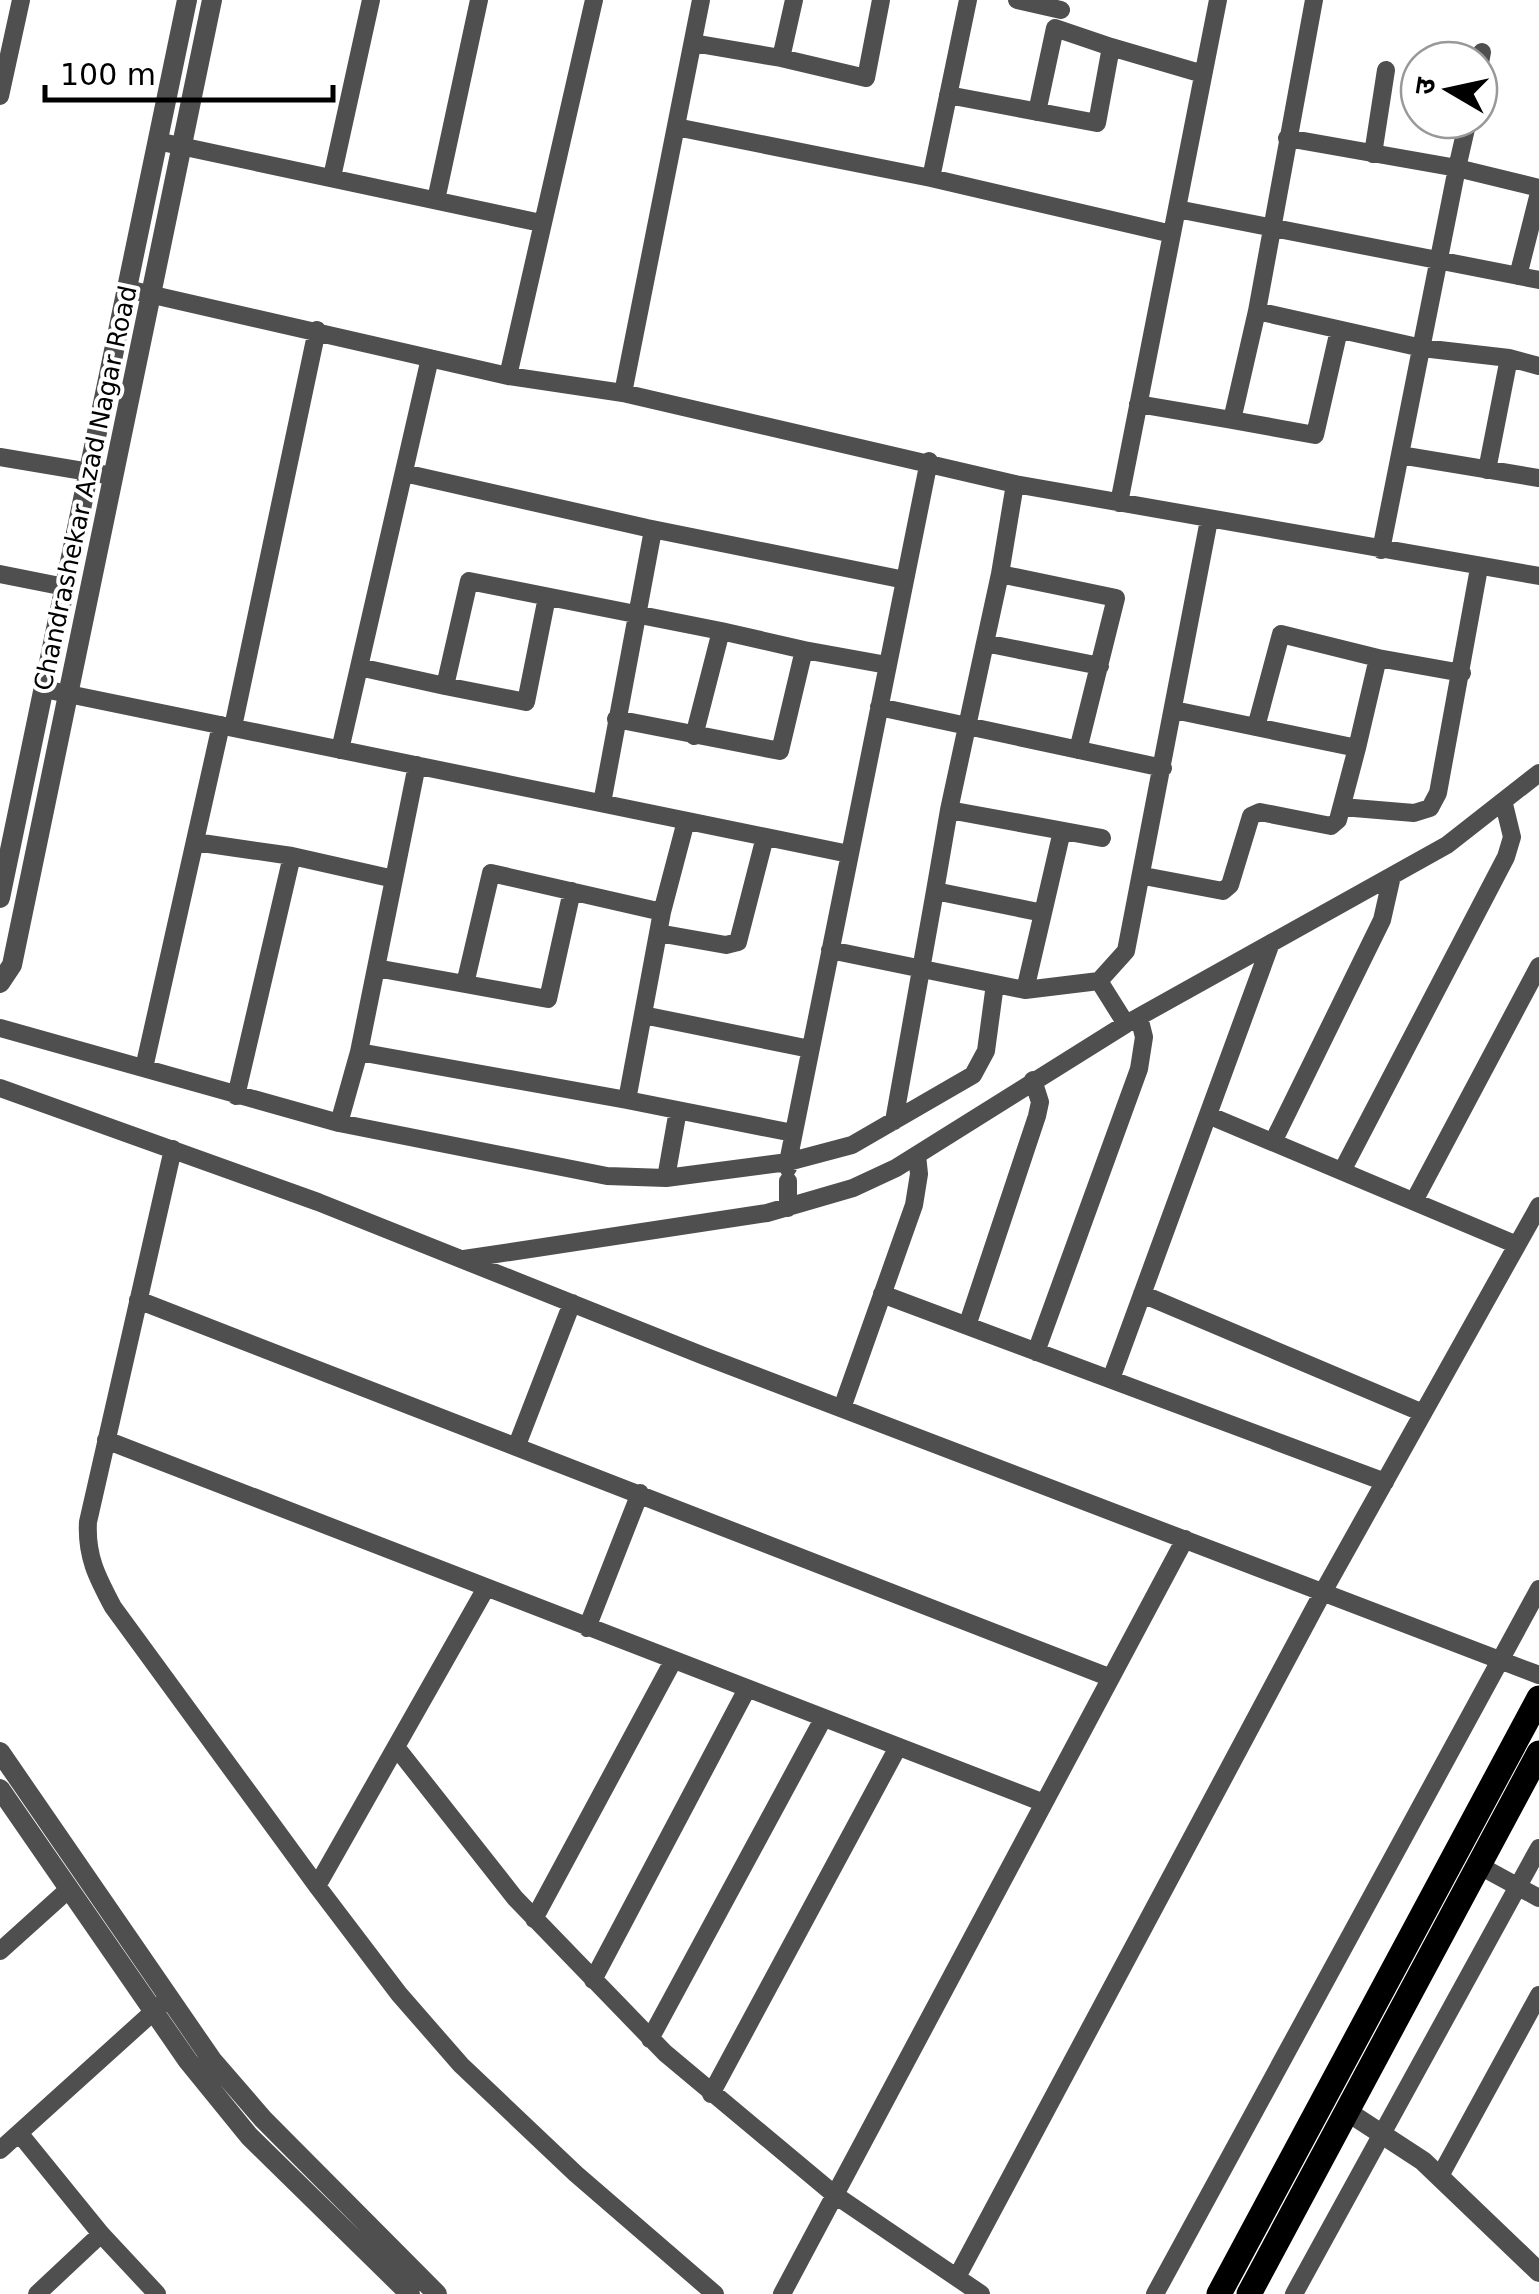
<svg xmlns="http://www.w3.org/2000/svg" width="1539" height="2294" font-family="'DejaVu Sans','Noto Sans Devanagari',sans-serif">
<rect width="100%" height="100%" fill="#fff"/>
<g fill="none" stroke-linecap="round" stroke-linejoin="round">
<!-- minor -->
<path stroke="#4f4f4f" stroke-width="18" d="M 1017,0 L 1061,10
M 693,43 L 781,58 L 794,0
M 781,58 L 866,78 L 881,0
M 1479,68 L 1482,52
M 948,95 L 1097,123 L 1111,47 L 1203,74
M 0,96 L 21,0
M 1037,112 L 1055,28 L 1111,47
M 676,127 L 931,178 L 1172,234
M 1287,138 L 1457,168 L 1468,120
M 157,141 L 541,223
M 1373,154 L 1386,70
M 332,177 L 371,0
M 931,178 L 968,0
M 436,200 L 479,0
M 1177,209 L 1539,280
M 1518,276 L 1539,193
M 127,289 L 508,376 L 623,393 L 1015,484 L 1539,576
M 1257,311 L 1314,0
M 508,376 L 594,0
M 623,393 L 701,0
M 1138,404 L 1232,420 L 1257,311 L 1422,348 L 1509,358
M 1232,420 L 1315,435 L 1339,330
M 1400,455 L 1539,478
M 0,457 L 113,476
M 1487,470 L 1509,358 L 1539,366
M 404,473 L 647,528 L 905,580
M 1015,484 L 1000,574 L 1116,598 L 1078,750
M 1119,503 L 1218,0
M 1381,550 L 1457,168 L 1539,188
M 0,574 L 65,587
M 1000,574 L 985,643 L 1100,666
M 804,650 L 887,665
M 1378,658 L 1462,673
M 359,667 L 445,686 L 469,581 L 721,631
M 445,686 L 526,702 L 547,597
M 44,689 L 849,854
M 879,707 L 1163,768
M 1174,710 L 1357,748 L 1378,658 L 1281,634 L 1256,727
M 616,719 L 780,751 L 804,650 L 721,631 L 694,736
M 233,727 L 317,330
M 340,750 L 430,358
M 602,803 L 653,530
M 1342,807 L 1414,813 L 1430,808 L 1438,793 L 1479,568
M 949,810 L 985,643
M 195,842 L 292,856 L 394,879 L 417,765
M 1144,876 L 1223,891 L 1230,885 L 1251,816 L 1260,812 L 1331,826 L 1338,820 L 1357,748
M 662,912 L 686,821
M 1043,913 L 1062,831
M 658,933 L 726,945 L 738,942 L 765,837
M 830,950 L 1025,990 L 1043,913 L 935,891 L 949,810 L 1102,838
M 376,968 L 359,1052 L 627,1100 L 662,912 L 491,873 L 465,984 L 376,968 L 394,879
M 1099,981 L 1126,1024
M 465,984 L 548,999 L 572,891
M 1025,990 L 1099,981 L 1126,951 L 1209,520
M 643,1015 L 810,1049
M 0,1028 L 339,1123 L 607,1176 L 666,1178 L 788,1162 L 929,461
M 144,1068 L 221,725
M 0,1088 L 318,1202 L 704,1356 L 1539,1675
M 236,1096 L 292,856
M 627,1100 L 793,1133
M 1208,1115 L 1517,1245
M 894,1121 L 935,891
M 339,1123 L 359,1052
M 1273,1142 L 1382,920 L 1392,876
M 173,1149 L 88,1522 C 86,1556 97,1577 113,1607 L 317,1886 L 399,1994 L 461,2065 L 576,2174 L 715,2294
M 788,1168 L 788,1162 L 852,1145 L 973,1075 L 986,1051 L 995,984
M 1342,1171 L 1506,857 L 1512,837 L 1504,804
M 666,1178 L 678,1110
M 788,1181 L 788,1208
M 1414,1201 L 1539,966
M 464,1259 L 767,1213 L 853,1188 L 896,1168 L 1126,1024 L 1447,845 L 1539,773
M 882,1294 L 1385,1482
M 1142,1294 L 1423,1413
M 138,1300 L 1111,1678
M 967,1326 L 1037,1116 L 1040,1102 L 1033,1080
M 1036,1352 L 1139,1069 L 1144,1037 L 1139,1017
M 1111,1379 L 1271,943
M 842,1408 L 914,1205 L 919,1174 L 917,1155
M 106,1440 L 1044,1803
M 517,1445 L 572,1303
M 587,1628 L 640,1493
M 396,1747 L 515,1898 L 665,2053 L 835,2195 L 981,2294
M 1480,1866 L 1539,1898
M 317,1886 L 486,1588
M 534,1919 L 673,1661
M 0,1951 L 69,1889
M 593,1980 L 747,1689
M 650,2039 L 823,1719
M 711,2094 L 898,1747
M 19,2133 L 101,2234 L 157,2294
M 0,2150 L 163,2003
M 1440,2176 L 1539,1995
M 957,2277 L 1323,1592 L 1539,1206
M 37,2294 L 101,2234
M 782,2294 L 1185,1539
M 1155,2294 L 1539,1589
M 1294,2294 L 1539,1848"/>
<!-- tertiary -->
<path stroke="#4f4f4f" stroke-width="20" d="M 0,898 L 187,0
M 0,983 L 12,965 L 212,0
M 0,1752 L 212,2060 L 263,2119 L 437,2294
M 0,1789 L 188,2061 L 249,2136 L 410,2294
M 1348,2112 L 1423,2161 L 1539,2272"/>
<!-- primary -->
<path stroke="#000" stroke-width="25" d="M 1219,2294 L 1539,1698
M 1249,2294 L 1539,1753"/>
</g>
<g text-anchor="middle" stroke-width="8" stroke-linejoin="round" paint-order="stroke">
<!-- street labels -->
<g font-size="25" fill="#000" stroke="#fff">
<text transform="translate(85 488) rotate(-78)" y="9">Chandrashekar Azad Nagar Road</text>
</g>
</g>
<!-- north arrow -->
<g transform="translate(1449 90) rotate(279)"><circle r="48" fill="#ffffff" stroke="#999999" stroke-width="2.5"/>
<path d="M0-8L18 38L0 25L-18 38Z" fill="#000000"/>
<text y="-15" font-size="28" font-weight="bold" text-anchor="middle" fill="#000000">उ</text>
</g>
<!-- scale -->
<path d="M45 85v15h288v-15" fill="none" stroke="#000000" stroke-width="5"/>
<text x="60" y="85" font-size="30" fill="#000000" stroke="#ffffff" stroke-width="8" paint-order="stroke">100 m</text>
</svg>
